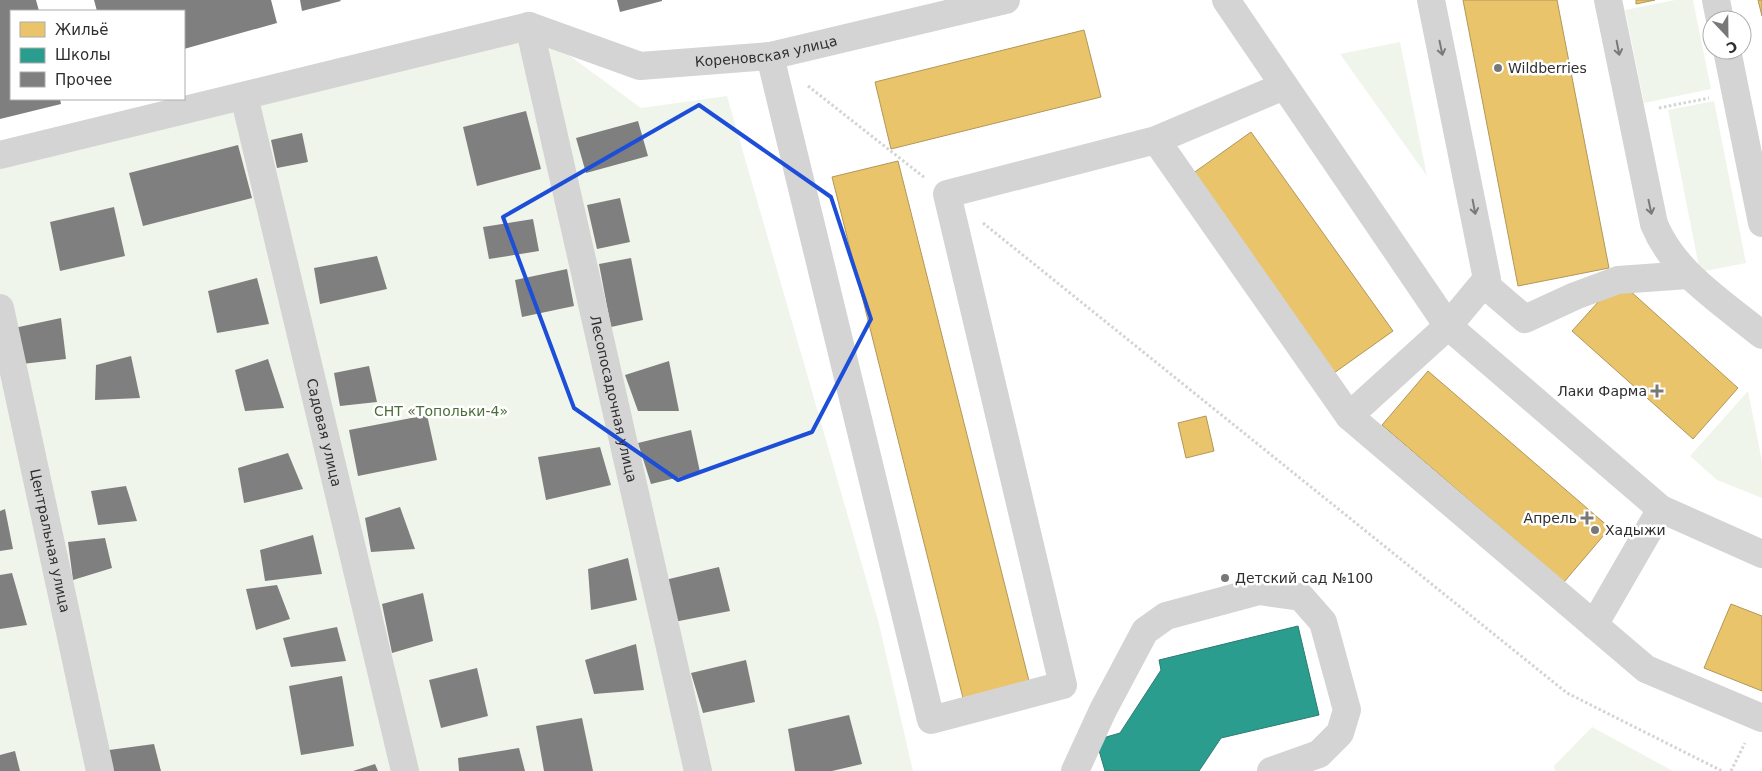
<svg xmlns="http://www.w3.org/2000/svg" width="1762" height="771" font-family="'DejaVu Sans',sans-serif">
<rect width="100%" height="100%" fill="#fff"/>
<!-- green -->
<path fill="#f0f5ec" d="M 1675,0 L 1693,0 L 1711,89 L 1644,103 L 1625,10 Z
M 529,26 L 641,108 L 727,96 L 879,624 L 913,771 L 0,771 L 0,143 Z
M 1400,42 L 1427,176 L 1340,54 Z
M 1714,101 L 1746,263 L 1700,272 L 1668,110 Z
M 1748,391 L 1762,461 L 1762,498 L 1717,480 L 1690,456 Z
M 1592,727 L 1673,771 L 1555,771 L 1554,766 Z"/>
<!-- homes -->
<path fill="#e9c46a" stroke="#b19758" d="M 1463,0 L 1557,0 L 1609,268 L 1518,286 Z
M 1636,0 L 1655,0 L 1636,4 Z
M 1758,0 L 1762,0 L 1762,16 Z
M 1084,30 L 1101,97 L 891,149 L 875,82 Z
M 1251,132 L 1393,331 L 1334,373 L 1192,174 Z
M 898,161 L 1031,689 L 965,706 L 832,177 Z
M 1618,280 L 1738,388 L 1693,439 L 1572,331 Z
M 1428,371 L 1610,528 L 1564,582 L 1382,425 Z
M 1206,416 L 1214,451 L 1186,458 L 1178,423 Z
M 1731,604 L 1762,616 L 1762,691 L 1704,668 Z"/>
<!-- schools -->
<path fill="#2a9d8f" stroke="#2c7c72" d="M 1298,626 L 1319,715 L 1221,738 L 1199,771 L 1105,771 L 1096,740 L 1120,733 L 1161,670 L 1159,660 Z"/>
<!-- building -->
<path fill="#7f7f7f" d="M 0,0 L 36,0 L 39,11 L 11,11 L 11,99 L 60,99 L 61,104 L 0,119 Z
M 94,0 L 271,0 L 277,23 L 184,49 L 184,11 L 97,11 Z
M 300,0 L 340,0 L 341,1 L 302,11 Z
M 617,0 L 662,0 L 662,1 L 620,12 Z
M 526,111 L 541,169 L 477,186 L 463,127 Z
M 638,121 L 648,156 L 586,173 L 576,138 Z
M 302,133 L 308,162 L 277,168 L 271,140 Z
M 238,145 L 252,198 L 143,226 L 129,173 Z
M 620,198 L 630,242 L 597,249 L 587,205 Z
M 114,207 L 125,256 L 60,271 L 50,222 Z
M 533,219 L 539,251 L 489,259 L 483,227 Z
M 377,256 L 387,289 L 320,304 L 314,268 Z
M 631,258 L 643,320 L 611,327 L 599,264 Z
M 567,269 L 574,306 L 522,317 L 515,280 Z
M 257,278 L 269,324 L 217,333 L 208,291 Z
M 61,318 L 66,359 L 22,364 L 14,328 Z
M 131,356 L 140,398 L 95,400 L 96,365 Z
M 268,359 L 284,408 L 245,411 L 235,370 Z
M 669,361 L 679,411 L 638,411 L 625,375 Z
M 369,366 L 377,402 L 340,406 L 334,373 Z
M 427,415 L 437,460 L 358,476 L 349,430 Z
M 691,430 L 700,472 L 651,484 L 638,443 Z
M 600,447 L 611,485 L 546,500 L 538,457 Z
M 288,453 L 303,489 L 244,503 L 238,468 Z
M 126,486 L 137,521 L 98,525 L 91,491 Z
M 400,507 L 415,549 L 371,552 L 365,518 Z
M 5,509 L 13,549 L 0,551 L 0,511 Z
M 313,535 L 322,574 L 265,581 L 260,550 Z
M 105,538 L 112,568 L 73,580 L 68,542 Z
M 628,558 L 637,600 L 591,610 L 588,569 Z
M 719,567 L 730,611 L 674,622 L 665,580 Z
M 12,573 L 27,625 L 0,629 L 0,575 Z
M 277,585 L 290,619 L 256,630 L 246,589 Z
M 423,593 L 433,641 L 392,653 L 382,604 Z
M 337,627 L 346,661 L 291,667 L 283,638 Z
M 636,644 L 644,690 L 594,694 L 585,660 Z
M 746,660 L 755,702 L 703,713 L 691,673 Z
M 477,668 L 488,716 L 441,728 L 429,680 Z
M 342,676 L 354,746 L 301,755 L 289,686 Z
M 849,715 L 862,764 L 832,771 L 795,771 L 788,729 Z
M 582,718 L 593,771 L 544,771 L 536,726 Z
M 154,744 L 161,771 L 112,771 L 109,750 Z
M 519,748 L 525,771 L 459,771 L 458,758 Z
M 15,751 L 20,771 L 0,771 L 0,755 Z
M 375,764 L 378,771 L 353,771 Z"/>
<g fill="none" stroke-linecap="round" stroke-linejoin="round">
<!-- path -->
<path stroke="#d4d4d4" stroke-width="3" stroke-dasharray="2.5 2.5" stroke-linecap="butt" d="M 808,86 L 925,178
M 1659,108 L 1709,98
M 983,223 L 1567,693 L 1722,771
M 1731,771 L 1745,743"/>
<!-- minor -->
<g stroke="#d4d4d4" stroke-width="28">
<path d="M 1226,0 L 1448,326 L 1661,509 L 1762,554"/>
<path d="M 1608,0 L 1654,224 C 1674,273 1722,302 1762,335"/>
<path d="M 1716,0 L 1720,20"/>
<path id="s1" d="M 529,26 L 698,771"/>
<path id="s2" d="M 529,26 L 640,66 L 770,56 L 1006,0"/>
<path d="M 1727,50 L 1762,223"/>
<path d="M 770,56 L 931,720 L 1063,685 L 947,194 L 1156,140 L 1284,86"/>
<path id="s3" d="M 244,96 L 405,771"/>
<path d="M 1156,140 L 1349,416 L 1646,669 L 1762,718"/>
<path d="M 0,155 L 529,26"/>
<path d="M 1484,284 L 1525,319 L 1575,296 L 1618,280 L 1688,275"/>
<path id="s4" d="M 0,308 L 100,771"/>
<path d="M 1349,416 L 1448,326 L 1487,279 L 1431,0"/>
<path d="M 1594,625 L 1661,509"/>
<path d="M 1075,771 L 1103,710 L 1145,631 L 1166,616 L 1259,591 L 1301,597 L 1323,622 L 1347,710 L 1340,733 L 1319,754 L 1271,771"/>
</g>
</g>
<!-- one-way arrows -->
<defs><path id="oneway-shaft" d="M-6 0H5M1.5-3L5.5 0L1.5 3" fill="none" stroke-width="1.6" stroke-linecap="round" stroke-linejoin="round" transform="scale(1.25)"/></defs>
<g stroke="#797979">
<use href="#oneway-shaft" transform="translate(1441 48) rotate(78)"/>
<use href="#oneway-shaft" transform="translate(1618 48) rotate(79)"/>
<use href="#oneway-shaft" transform="translate(1474 207) rotate(79)"/>
<use href="#oneway-shaft" transform="translate(1650 207) rotate(78)"/>
</g>
<!-- marked area -->
<path fill="none" stroke="#1d4ed8" stroke-width="4" stroke-linejoin="round" d="M 699,105 L 831,197 L 871,319 L 812,432 L 678,480 L 574,408 L 503,217 Z"/>
<!-- markers -->
<g fill="#787878" stroke="#fff" stroke-width="2">
<circle cx="1498" cy="68" r="5"/>
<path d="M1654.5 383.5h5v5h5v5h-5v5h-5v-5h-5v-5h5z"/>
<path d="M1584.5 510.5h5v5h5v5h-5v5h-5v-5h-5v-5h5z"/>
<circle cx="1595" cy="530" r="5"/>
<circle cx="1225" cy="578" r="5"/>
</g>
<g text-anchor="middle" stroke-width="5" stroke-linejoin="round" paint-order="stroke">
<!-- street labels -->
<g font-size="14" fill="#2f2f2f" stroke="#fff">
<text dy="5" stroke="none"><textPath href="#s2" startOffset="245">Кореновская улица</textPath></text>
<text dy="5" stroke="none"><textPath href="#s1" startOffset="382">Лесопосадочная улица</textPath></text>
<text dy="5" stroke="none"><textPath href="#s3" startOffset="346">Садовая улица</textPath></text>
<text dy="5" stroke="none"><textPath href="#s4" startOffset="238">Центральная улица</textPath></text>
</g>
<!-- poi labels -->
<g font-size="14" fill="#2f2f2f" stroke="#fff" text-anchor="start">
<text x="1508" y="73">Wildberries</text>
<text x="1647" y="396" text-anchor="end">Лаки Фарма</text>
<text x="1577" y="523" text-anchor="end">Апрель</text>
<text x="1605" y="535">Хадыжи</text>
<text x="1235" y="583">Детский сад №100</text>
</g>
<!-- park labels -->
<g font-size="14" fill="#4c6d3a" stroke="#fff">
<text x="441" y="416">СНТ «Топольки-4»</text>
</g>
</g>
<!-- legend -->
<rect x="10" y="10" width="175" height="90" fill="#ffffff" stroke="#acacac"/>
<rect x="20" y="22" width="25" height="15" fill="#e9c46a" stroke="#acacac"/>
<text x="55" y="35" font-size="15" fill="#2f2f2f">Жильё</text>
<rect x="20" y="48" width="25" height="15" fill="#2a9d8f" stroke="#acacac"/>
<text x="55" y="60" font-size="15" fill="#2f2f2f">Школы</text>
<rect x="20" y="72" width="25" height="15" fill="#7f7f7f" stroke="#acacac"/>
<text x="55" y="85" font-size="15" fill="#2f2f2f">Прочее</text>
<!-- north arrow -->
<g transform="translate(1727 35) rotate(158)"><circle r="24" fill="#ffffff" stroke="#acacac"/>
<path d="M0-4L9 19L0 12L-9 19Z" fill="#787878"/>
<text y="-8" font-size="14" font-weight="bold" text-anchor="middle" fill="#2f2f2f">С</text>
</g>
</svg>
